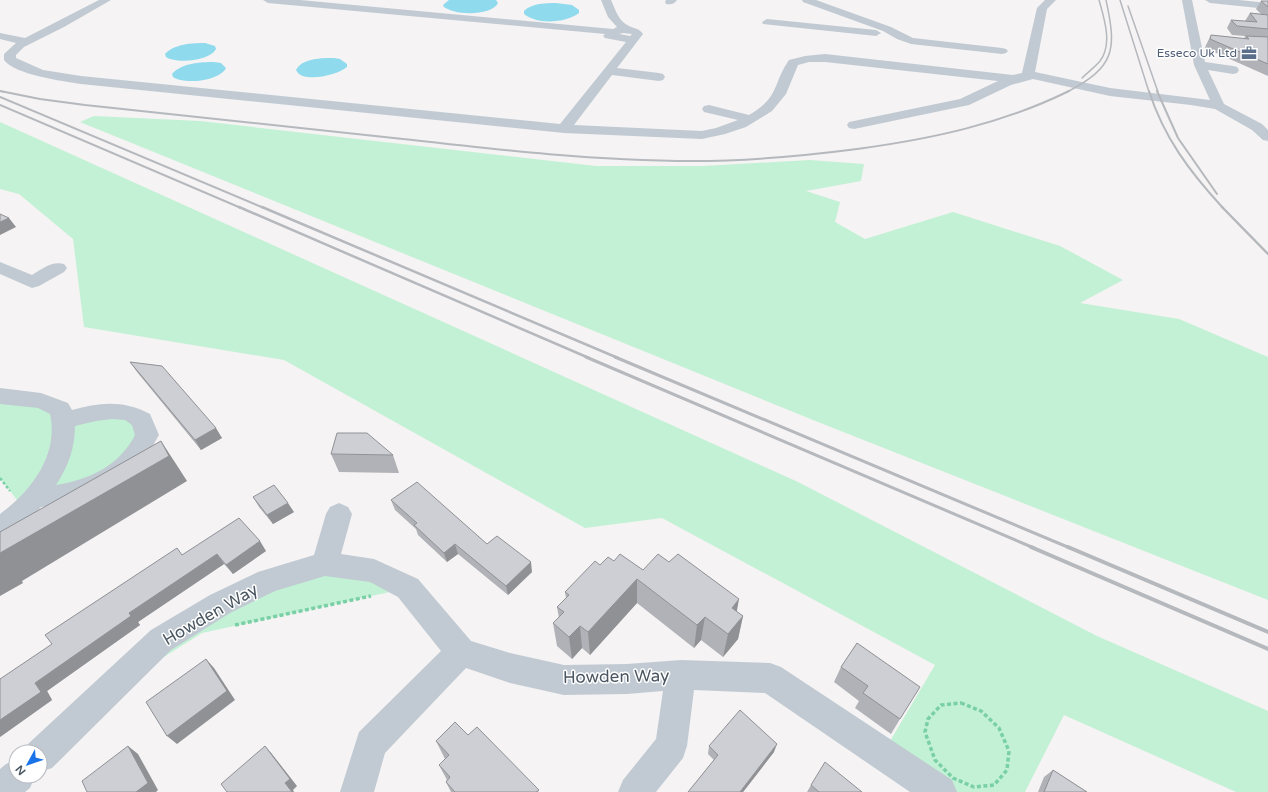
<svg xmlns="http://www.w3.org/2000/svg" width="1268" height="792" font-family="'Varela Round',sans-serif">
<rect width="100%" height="100%" fill="#f5f3f3"/>
<!-- green -->
<path fill="#c3f1d5" d="M 94,116 L 200,121 L 596,166 L 703,166 L 810,160 L 864,164 L 861,181 L 806,191 L 840,202 L 835,222 L 865,239 L 953,212 L 1060,246 L 1123,280 L 1080,303 L 1179,319 L 1268,357 L 1268,600 L 818,422 L 80,122 Z
M 0,122 L 798,482 L 1097,636 L 1268,711 L 1268,792 L 1236,792 L 1064,715 L 1025,792 L 940,792 L 883,753 L 935,665 L 662,518 L 585,528 L 284,360 L 84,327 L 73,239 L 19,194 L 0,189 Z
M 0,396 L 60,409 L 142,420 L 136,456 L 24,509 L 0,478 Z
M 325,564 L 408,588 L 202,633 L 105,694 L 161,640 Z"/>
<!-- water -->
<path fill="#90daee" d="M 449,0 L 496,0 L 498,3 C 492,16 453,16 443,6 L 444,4 Z
M 556,3 L 572,5 L 579,10 L 579,13 C 566,23 537,25 524,14 L 524,11 C 532,3 546,3 556,3 Z
M 205,43 L 215,46 L 216,49 C 210,61 177,64 166,57 L 165,54 C 174,44 192,43 205,43 Z
M 334,58 L 340,59 L 347,64 L 347,67 C 338,75 302,84 296,70 C 302,58 322,58 334,58 Z
M 214,62 L 221,63 L 226,68 C 220,81 184,85 173,77 L 172,74 C 182,63 200,62 214,62 Z"/>
<g fill="none" stroke-linecap="round" stroke-linejoin="round">
<!-- path-far1 -->
<path stroke="#7ad0a6" stroke-width="2.5" stroke-dasharray="3 2" stroke-linecap="butt" d="M 0,478 L 10,491"/>
<!-- path -->
<path stroke="#7ad0a6" stroke-width="3.5" stroke-dasharray="4 2.5" stroke-linecap="butt" d="M 235,625 L 371,596
M 961,703 L 981,711 L 999,728 L 1009,751 L 1007,770 L 994,785 L 974,787 L 953,778 L 935,760 L 925,732 L 928,719 L 941,705 Z"/>
<!-- minor -->
<path fill="#c1cad2" fill-rule="evenodd" d="M 99,0 L 111,0 L 64,27 L 24,47 L 16,55 L 16,58 L 43,70 L 81,76 L 560,124 L 626,42 L 605,38 L 603,36 L 605,34 L 268,3 L 263,0 L 300,0 L 613,29 L 617,27 L 608,17 L 601,0 L 611,0 C 615,9 619,22 629,26 C 635,29 639,28 643,34 L 617,68 L 659,73 L 663,74 L 665,77 L 663,80 L 659,81 L 612,75 L 574,125 L 702,131 L 716,128 L 738,120 L 704,112 L 702,109 L 704,106 L 709,105 L 749,115 C 780,97 772,85 789,60 L 805,56 L 825,54 L 1013,75 L 1022,73 L 1037,8 L 1045,0 L 1056,0 L 1047,9 L 1035,72 L 1110,88 L 1210,100 L 1194,65 L 1182,0 L 1192,0 L 1205,62 L 1233,66 L 1237,67 L 1239,70 L 1237,73 L 1233,74 L 1208,70 L 1224,104 L 1262,124 L 1268,130 L 1268,141 L 1263,140 L 1252,130 L 1215,109 L 1191,105 L 1110,96 L 1033,79 L 1011,85 L 969,105 L 854,129 L 849,128 L 847,125 L 849,122 L 960,99 L 998,81 L 825,62 L 809,62 L 798,65 L 786,94 L 772,111 L 746,127 L 725,134 L 702,139 L 564,133 L 81,84 C 63,81 15,75 4,60 L 4,54 L 16,43 L 0,39 L 0,33 L 25,38 ZM 623,33 L 632,34 L 630,36 L 619,34 Z
M 666,0 L 677,0 C 674,4 672,5 666,4 L 665,2 Z
M 802,0 L 816,0 L 891,27 L 913,38 L 1002,48 L 1006,49 L 1008,51 L 1006,53 L 1002,54 L 911,44 L 897,39 L 883,31 L 803,2 Z
M 1205,0 L 1239,0 L 1268,3 L 1268,9 L 1210,3 Z
M 767,19 L 876,30 L 881,33 L 876,36 L 763,24 L 762,22 Z
M 0,262 L 32,275 C 42,269 52,261 64,264 L 67,268 L 64,272 L 39,286 L 32,288 L 0,274 Z
M 0,388 L 41,393 L 68,403 L 72,410 C 100,402 124,400 150,414 L 159,435 L 143,463 L 125,480 L 105,491 L 86,498 L 66,504 L 41,507 L 30,519 L 9,537 L 0,540 L 0,514 C 31,491 59,455 50,414 L 38,408 L 0,404 ZM 112,419 L 125,420 L 132,425 L 135,435 C 120,465 89,480 56,485 C 68,467 75,448 75,426 L 96,421 Z
M 339,503 L 348,507 L 352,514 L 341,554 L 374,559 L 418,579 L 471,641 L 510,653 L 564,665 L 627,664 L 681,660 L 770,663 L 781,667 L 952,780 L 957,792 L 910,792 L 765,693 L 694,690 L 687,746 L 683,758 L 656,792 L 618,792 L 623,780 L 656,739 L 663,691 L 627,694 L 564,695 L 510,683 L 466,668 L 385,753 L 374,792 L 340,792 L 359,732 L 441,651 L 398,597 L 370,582 L 325,576 L 275,591 L 230,613 L 171,650 L 52,768 L 40,772 L 40,752 L 25,752 L 28,744 L 151,630 L 210,595 L 258,572 L 314,555 L 326,514 L 330,507 Z
M 16,760 L 16,776 L 35,776 L 30,788 L 25,792 L 0,792 L 0,769 L 6,764 Z"/>
<!-- rail-far4 -->
<path stroke="#b5b8bd" stroke-width="1.5" d="M 1120,0 L 1149,92
M 1128,6 L 1158,92
M 1082,78 C 1088,72 1095,67 1100,61 C 1113,44 1104,18 1099,0
M 0,91 L 4,92
M 1067,92 C 1115,67 1117,50 1106,0"/>
<!-- rail-far3 -->
<path stroke="#b5b8bd" stroke-width="2" d="M 0,91 L 40,99 L 85,105 C 191,116 297,128 403,139 C 500,150 596,161 693,161 C 748,161 803,156 857,149 C 931,139 1002,124 1069,91
M 1149,91 C 1164,138 1190,172 1223,208
M 1157,91 L 1178,138 L 1217,194
M 0,97 L 264,208
M 0,105 L 241,208"/>
<!-- rail-far2 -->
<path stroke="#b5b8bd" stroke-width="2.5" d="M 239,207 L 589,358
M 262,207 L 618,358
M 1222,207 L 1268,254"/>
<!-- rail-far1 -->
<path stroke="#b5b8bd" stroke-width="3" d="M 586,357 L 1034,548
M 615,357 L 1070,548"/>
<!-- rail -->
<path stroke="#b5b8bd" stroke-width="4" d="M 1031,547 L 1268,649
M 1068,547 L 1268,632"/>
</g>
<!-- wall -->
<path fill="#b0b2b7" d="M 1261,1 L 1268,1 L 1268,76 L 1205,48 L 1206,45 L 1211,35 L 1244,39 L 1245,36 L 1232,35 L 1227,28 L 1231,20 L 1245,21 L 1250,13 L 1261,14 L 1256,9 Z
M 130,362 L 222,438 L 201,450 L 137,372 Z
M 331,454 L 393,455 L 399,473 L 339,472 Z
M 253,497 L 294,512 L 273,524 L 259,507 Z
M 391,500 L 487,544 L 532,572 L 508,595 L 458,554 L 447,562 L 418,535 L 416,529 L 395,510 Z
M 266,551 L 233,574 L 224,564 L 138,622 L 140,625 L 47,691 L 52,700 L 0,737 L 52,644 L 183,555 Z
M 614,561 L 643,570 L 737,612 L 743,616 L 738,639 L 723,657 L 701,640 L 694,648 L 637,603 L 590,655 L 582,648 L 572,659 L 557,646 L 553,623 L 559,618 L 557,607 L 566,598 L 565,592 L 600,565 Z
M 857,643 L 900,719 L 891,734 L 855,708 L 859,701 L 834,682 L 841,667 Z
M 468,735 L 539,792 L 451,792 L 446,782 L 447,780 L 439,765 L 445,759 L 436,741 Z
M 709,746 L 774,752 L 743,792 L 688,792 L 714,760 L 708,754 Z
M 1053,770 L 1087,792 L 1038,792 L 1044,777 Z
M 811,785 L 862,792 L 807,792 Z"/>
<!-- shaded-wall -->
<path fill="#909195" d="M 9,218 L 16,227 L 0,235 L 0,222 Z
M 216,428 L 222,438 L 201,450 L 195,440 Z
M 161,441 L 178,467 L 187,481 L 22,581 L 23,583 L 0,596 L 0,553 Z
M 288,503 L 294,512 L 273,524 L 267,515 Z
M 260,541 L 266,551 L 233,574 L 226,565 Z
M 455,544 L 458,554 L 447,562 L 444,553 Z
M 217,554 L 224,564 L 138,622 L 140,625 L 47,691 L 52,700 L 0,737 L 0,720 L 35,683 L 129,613 Z
M 531,562 L 532,572 L 508,595 L 506,586 Z
M 637,579 L 637,603 L 590,655 L 588,632 Z
M 739,599 L 735,622 L 732,608 Z
M 743,616 L 738,639 L 723,657 L 728,634 Z
M 705,617 L 701,640 L 694,648 L 697,625 Z
M 580,626 L 582,648 L 572,659 L 569,637 Z
M 206,659 L 214,668 L 235,700 L 177,744 L 167,736 Z
M 777,744 L 774,752 L 743,792 L 740,792 Z
M 128,746 L 138,754 L 158,790 L 156,792 L 136,792 Z
M 265,746 L 272,754 L 297,786 L 293,790 L 294,792 L 292,792 L 285,783 Z"/>
<!-- building -->
<path fill="#cdcfd5" stroke="#909195" d="M 1261,1 L 1268,1 L 1268,7 Z
M 1250,13 L 1268,15 L 1268,29 L 1237,26 L 1231,20 L 1257,22 Z
M 1211,35 L 1249,39 L 1246,36 L 1268,37 L 1268,64 L 1210,39 Z
M 0,214 L 9,218 L 0,222 Z
M 130,362 L 162,366 L 216,428 L 195,440 Z
M 337,433 L 367,433 L 393,455 L 331,454 Z
M 161,441 L 169,456 L 0,553 L 0,532 Z
M 417,482 L 487,544 L 497,536 L 531,562 L 506,586 L 455,544 L 444,553 L 414,525 L 417,523 L 391,500 Z
M 274,485 L 288,503 L 267,515 L 253,497 Z
M 239,518 L 260,541 L 226,565 L 217,554 L 129,613 L 131,616 L 35,683 L 41,692 L 0,720 L 0,679 L 52,644 L 45,635 L 177,548 L 182,555 Z
M 620,554 L 643,570 L 658,554 L 669,562 L 678,554 L 739,599 L 732,608 L 743,616 L 728,634 L 705,617 L 697,625 L 637,579 L 588,632 L 580,626 L 569,637 L 553,623 L 564,612 L 557,607 L 569,595 L 565,592 L 595,561 L 600,565 L 608,557 L 614,561 Z
M 857,643 L 920,687 L 900,719 L 863,693 L 868,686 L 841,667 Z
M 206,659 L 227,691 L 167,736 L 146,702 Z
M 740,710 L 777,744 L 740,792 L 688,792 L 718,755 L 709,746 Z
M 455,722 L 468,735 L 477,727 L 539,790 L 536,792 L 455,792 L 446,782 L 450,777 L 439,765 L 449,755 L 436,741 Z
M 128,746 L 148,783 L 136,792 L 87,792 L 82,781 Z
M 265,746 L 290,779 L 285,783 L 292,792 L 227,792 L 221,784 Z
M 825,762 L 862,792 L 819,792 L 811,785 Z
M 1053,770 L 1087,792 L 1044,792 Z"/>
<!-- icons -->
<defs>
<g id="office-bare" transform="scale(1.2)"><path d="M-6-3h4V-5.5h4V-3h4V5H-6ZM-1-4.5V-3h2v-1.5ZM-6 0V1H6V0Z" fill="#5c6f8a" stroke="#fff" stroke-width="2.5" paint-order="stroke"/></g>
</defs>
<g fill-rule="evenodd">
<use href="#office-bare" x="1249" y="53"/>
</g>
<g text-anchor="middle" stroke-width="3" stroke-linejoin="round" paint-order="stroke">
<!-- far-service labels -->
<g font-size="12" fill="#4e5e75" stroke="#fff" text-anchor="end">
<text x="1237" y="57">Esseco Uk Ltd</text>
</g>
<!-- near-street labels -->
<g font-size="17" fill="#4a5661" stroke="#fff">
<text transform="translate(210 614) rotate(-30)" y="6">Howden Way</text>
<text transform="translate(616 676) rotate(-1)" y="6">Howden Way</text>
</g>
</g>
<!-- north arrow -->
<g transform="translate(28 764) rotate(230)"><circle r="19" fill="#ffffff" stroke="#b7bbc0"/>
<path d="M0-3L7 15L0 10L-7 15Z" fill="#1a73e8"/>
<text y="-6" font-size="11" font-weight="bold" text-anchor="middle" fill="#4a5661">N</text>
</g>
</svg>
